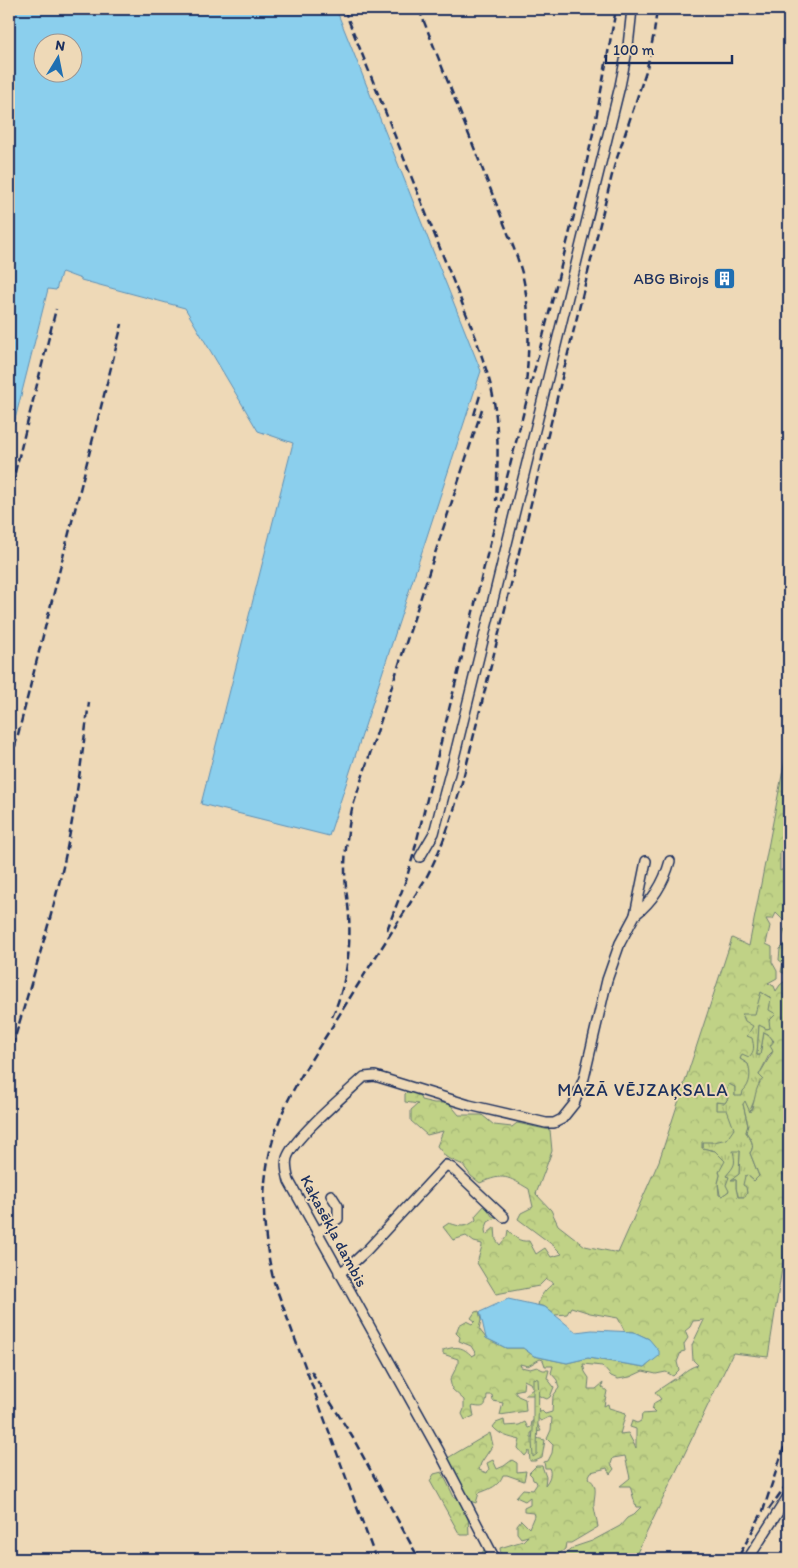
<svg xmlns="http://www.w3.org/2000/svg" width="798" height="1568" font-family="Itim,sans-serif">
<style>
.grass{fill:url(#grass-tufts);stroke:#6e8072}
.forest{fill:url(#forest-crowns);stroke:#6e8072;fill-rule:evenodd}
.wetland{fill:url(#wetland-marsh);stroke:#6e8072}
.water{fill:#8bcfed;stroke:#5e8fb4;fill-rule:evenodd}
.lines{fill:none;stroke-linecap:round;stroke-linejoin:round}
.minor-casing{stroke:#1b2f5e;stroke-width:12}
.minor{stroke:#eed9b7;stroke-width:9}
.rail{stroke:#1b2f5e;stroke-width:2.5;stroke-dasharray:8 4;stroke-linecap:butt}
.labels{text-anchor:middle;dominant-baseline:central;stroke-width:4;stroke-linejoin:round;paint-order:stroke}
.poi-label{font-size:16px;fill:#1b2f5e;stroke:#eed9b7;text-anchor:end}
.street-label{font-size:16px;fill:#1b2f5e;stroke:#eed9b7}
.neighbourhood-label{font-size:18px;letter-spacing:1px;fill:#1b2f5e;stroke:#eed9b7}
</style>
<defs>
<pattern id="grass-tufts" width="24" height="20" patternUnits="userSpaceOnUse" patternTransform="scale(1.25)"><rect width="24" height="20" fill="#c0d286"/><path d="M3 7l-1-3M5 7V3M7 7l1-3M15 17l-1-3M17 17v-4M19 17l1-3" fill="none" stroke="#a4b576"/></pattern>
<pattern id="forest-crowns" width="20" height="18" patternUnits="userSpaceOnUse" patternTransform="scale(1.25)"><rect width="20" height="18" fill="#c0d286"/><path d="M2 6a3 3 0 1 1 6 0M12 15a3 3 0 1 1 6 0" fill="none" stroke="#a4b576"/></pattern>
<pattern id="wetland-marsh" width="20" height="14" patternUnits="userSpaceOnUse" patternTransform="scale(1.25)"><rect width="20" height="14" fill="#c0d286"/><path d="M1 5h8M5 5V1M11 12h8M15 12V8" fill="none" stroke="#a4b576"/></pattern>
</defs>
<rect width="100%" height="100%" fill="#eed9b7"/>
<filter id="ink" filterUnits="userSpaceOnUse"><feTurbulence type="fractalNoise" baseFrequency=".02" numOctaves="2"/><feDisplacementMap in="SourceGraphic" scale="10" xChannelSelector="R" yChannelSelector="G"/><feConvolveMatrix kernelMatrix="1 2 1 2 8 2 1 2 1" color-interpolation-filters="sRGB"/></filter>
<g filter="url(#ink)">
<path class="grass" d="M761,992L771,998L776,1014L771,1028L767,1029L759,1026L757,1055H760L764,1032C773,1036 774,1042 773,1051L769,1055L759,1075L763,1079L749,1113L743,1104L748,1126L746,1132C750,1139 756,1145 750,1153L759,1176L754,1181L747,1175V1193L745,1197H738L736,1188V1180H730L739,1174L740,1151L735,1161L734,1167L726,1176L729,1177V1191L722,1196L720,1195L718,1183L720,1175L715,1151L702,1148V1141L714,1142L716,1102L725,1103L728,1098L725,1093L729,1084L735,1087V1096C747,1089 752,1078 748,1064L740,1059C746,1043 749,1030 742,1014Z"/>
<g class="forest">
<path d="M789,739V794L784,806L788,815L789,813V850L780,851V871L789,866V920L784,921L776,913L773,919H766L770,926L766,944L772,947V962L777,971V978L768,983L774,986L776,991L780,985L789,978V1224L768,1357L733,1353L634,1559H563L565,1554L574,1547L592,1541L620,1526L627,1518L633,1515L641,1507H636L630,1486H620L630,1478L625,1456L613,1458L611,1464L614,1469L610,1474L607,1468L591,1472L588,1478C600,1486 593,1496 594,1507C595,1513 597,1520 598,1527L571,1543H566L565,1549L553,1559H478L484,1550L501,1557L500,1548L523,1541L528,1536L521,1538L517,1533V1525L521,1520L529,1528L534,1516L533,1513L524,1512V1508L530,1505V1497L525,1501L516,1497L523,1489L533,1490L537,1484L536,1481L533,1480L532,1476L529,1473L536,1466H542L546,1477L545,1485C549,1480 552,1474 549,1468H545L544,1462L548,1461L552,1453L553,1445L547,1439L551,1430L552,1418L549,1417L541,1421L536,1417V1411H542L545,1414L552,1412L553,1396L559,1388L557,1380L551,1373L553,1366H545L543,1360L540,1359L528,1366L520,1364L521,1367L530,1369L537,1367L543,1370H549L547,1378L554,1387L550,1397L547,1399L537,1395H525L533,1389L530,1383L524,1380L523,1389L514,1391L518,1396L525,1399L526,1411L500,1415L503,1403L493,1401L492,1395H487C486,1408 484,1408 472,1406L474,1416L465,1420L462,1414L464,1409V1400L452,1389L450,1380L458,1364V1359L443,1354V1350C457,1346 462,1346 472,1356L476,1354L471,1346L459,1341L460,1337L456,1333L459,1325L466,1321L472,1324L475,1321L471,1318L475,1312L479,1311L481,1320L479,1329L486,1338L506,1348H523L534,1356L567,1363L588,1358L645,1367L651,1362L649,1339L634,1332H625L618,1318L590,1313L571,1307L567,1314L555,1315L545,1307L538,1305C540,1295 546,1289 554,1283L546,1279L539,1286L496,1294L477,1263L482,1246V1244L474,1242L466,1236L453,1240L443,1227L449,1223C461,1227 466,1228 476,1220L475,1216L485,1205L492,1216L497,1217L488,1222L485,1230L486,1235L495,1227L496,1240L500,1245L507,1236L508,1230C515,1237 518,1242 529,1241L536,1254L545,1248L551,1257L562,1254L554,1246L518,1219L521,1213L533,1207L529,1189C507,1176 504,1173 480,1183L471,1176L463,1165L446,1157L437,1146L443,1131L427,1135L411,1121V1110L418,1104L405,1102V1094L409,1090L419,1094L421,1100L434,1103H449L459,1115H482L494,1125L512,1127L517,1123L550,1130L552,1151L536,1194L551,1210L558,1225L585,1246L618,1253L659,1161L732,938L749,946ZM761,992L771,998L769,1010L776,1014L769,1021L770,1028L767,1029L759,1025L757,1055H760L764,1032L768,1034L774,1041L770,1046L773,1051L759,1075L763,1079C754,1087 756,1102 750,1112L745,1101L743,1104L748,1125L746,1132C750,1138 756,1145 750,1153L759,1176L754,1181L747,1175L745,1176L743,1185L746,1187L747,1193L745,1197H738L736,1188V1180H731L739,1174L740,1151H733C736,1165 735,1165 726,1176L729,1177L726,1185L729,1191L722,1196L719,1195L718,1183L720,1175L719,1172L725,1161L715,1151L702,1148V1142H714L727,1139L734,1129L727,1110H716V1102L725,1103L728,1098L725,1093L729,1084L735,1087V1096H742L743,1091C751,1084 751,1073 748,1064L740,1059L742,1054L749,1057C755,1051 754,1046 752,1038L747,1036L753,1026L745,1021L742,1014H755ZM704,1320L692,1345L693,1360L698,1365C684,1369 684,1375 673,1380C667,1384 661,1388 655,1392L661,1399L654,1403L652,1410L655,1413L642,1414L641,1421L637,1423L632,1421L630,1427L636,1429V1448L628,1433L620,1434L626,1413L609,1408L608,1404L604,1406L607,1391L602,1387L603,1383L596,1389H588L589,1378L585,1372L583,1364L602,1366L611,1376L618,1379L630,1377L643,1371L656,1374L666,1372L673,1376L679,1370L677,1362L681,1352L685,1351L684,1344L688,1338L685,1331L690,1327L693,1321Z"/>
<polygon points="789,925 789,975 781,972 783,963 779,960 780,949 788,941 784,930"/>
<path d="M504,1420L505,1426L519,1425L525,1422L528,1428L531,1427L532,1421H536L541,1431L531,1433V1437L545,1440L542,1458L535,1461H530L529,1451L525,1456L518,1448L520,1440C509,1437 501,1436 493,1427L496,1423Z"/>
<path d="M490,1433L493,1445L481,1463L479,1470L487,1473L489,1469L487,1463L493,1460L497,1469L504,1466L512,1460L517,1463V1472L526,1471L524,1481L507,1475H503C499,1486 490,1489 479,1493L476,1503L470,1501L446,1459Z"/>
<polygon points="442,1472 454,1497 461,1497 460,1504 463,1506 464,1514 468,1514 469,1535 460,1535 430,1481 434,1474"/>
</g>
<path class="wetland" d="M533,1378L538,1379C540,1403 537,1429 537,1454L533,1457L532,1441L533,1430Z"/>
<g class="water">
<path d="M9,9H336L481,371L329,836L201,804L293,443L258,431L185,308L81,280V279L62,272L61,273L56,290L48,289L9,443ZM42,42H72V72H42Z"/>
<polygon points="508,1299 545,1307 576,1332 592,1330 634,1332 649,1339 659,1351 659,1356 645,1367 588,1358 567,1363 534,1356 523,1348 506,1348 486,1338 480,1312"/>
</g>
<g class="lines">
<defs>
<g id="minor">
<polyline points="420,857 434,833 454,758 620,86 628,46 632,9"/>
<path d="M635,915C653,901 664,883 670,861"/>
<polyline points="317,1232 338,1219 338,1206 331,1195"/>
<polyline points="339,1273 351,1265 367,1250 446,1165 452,1168 504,1217"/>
<path d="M495,1559L439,1451L289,1181C287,1173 285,1166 287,1158C293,1138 347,1093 364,1077L375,1076L469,1105L546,1123H554L562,1119L574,1104L584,1078L607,980L620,943L635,915L646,861"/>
<polyline points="748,1559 789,1495"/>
</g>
</defs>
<use href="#minor" class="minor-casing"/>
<use href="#minor" class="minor"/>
<g class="rail">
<path d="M344,9L476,338C480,352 485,365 489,379C500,418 498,460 496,501"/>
<path d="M419,9L511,241C515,251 519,262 522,273C531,310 529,348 526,385"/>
<polyline points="474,415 481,392"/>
<polyline points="9,496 56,309"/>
<polyline points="9,770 122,324"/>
<polyline points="387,930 406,880 413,856 484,567 581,188 595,124 616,9"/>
<path d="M332,1017C346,986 351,950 349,916C348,901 345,885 345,870C345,849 348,829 352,809L482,409"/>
<path d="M9,1058C27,995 48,932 63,867C75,813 82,757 89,702"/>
<polyline points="311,1371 353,1438 419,1559"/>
<polyline points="769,1509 789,1481"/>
<polyline points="740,1554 763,1511 789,1432"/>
<path d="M376,1559L274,1282C257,1213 260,1150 295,1087C307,1065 321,1044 335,1022C364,974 396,926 426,878C445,842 456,806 466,767L614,167L647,68L654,33L657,9"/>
</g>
</g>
</g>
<defs>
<symbol id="building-square" viewBox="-11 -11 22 22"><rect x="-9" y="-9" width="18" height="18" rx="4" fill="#1f6fb2" stroke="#eed9b7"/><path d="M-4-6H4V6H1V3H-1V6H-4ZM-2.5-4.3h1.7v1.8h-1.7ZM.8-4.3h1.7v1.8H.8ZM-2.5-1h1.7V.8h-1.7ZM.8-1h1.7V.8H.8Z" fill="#fff"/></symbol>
</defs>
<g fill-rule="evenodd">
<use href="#building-square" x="712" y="266" width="25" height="25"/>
</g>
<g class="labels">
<g class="poi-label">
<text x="709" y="278">ABG Birojs</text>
</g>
<g class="street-label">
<text transform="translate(334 1231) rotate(62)">Kaķasēkļa dambis</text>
</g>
<g class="neighbourhood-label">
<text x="643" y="1090">MAZĀ VĒJZAĶSALA</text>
</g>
</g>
<rect width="798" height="1568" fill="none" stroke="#eed9b7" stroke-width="30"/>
<rect x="15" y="15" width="768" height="1538" fill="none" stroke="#1b2f5e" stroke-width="2" filter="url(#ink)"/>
<g transform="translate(58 58) rotate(10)"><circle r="24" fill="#eed9b7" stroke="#9a9593"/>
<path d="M0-4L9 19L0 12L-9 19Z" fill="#1f6fb2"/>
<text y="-8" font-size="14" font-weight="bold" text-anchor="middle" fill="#1b2f5e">N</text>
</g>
<path d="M606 55v8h126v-8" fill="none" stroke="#1b2f5e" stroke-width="2.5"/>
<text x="613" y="55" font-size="15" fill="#1b2f5e" stroke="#eed9b7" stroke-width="4" paint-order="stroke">100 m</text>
</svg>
